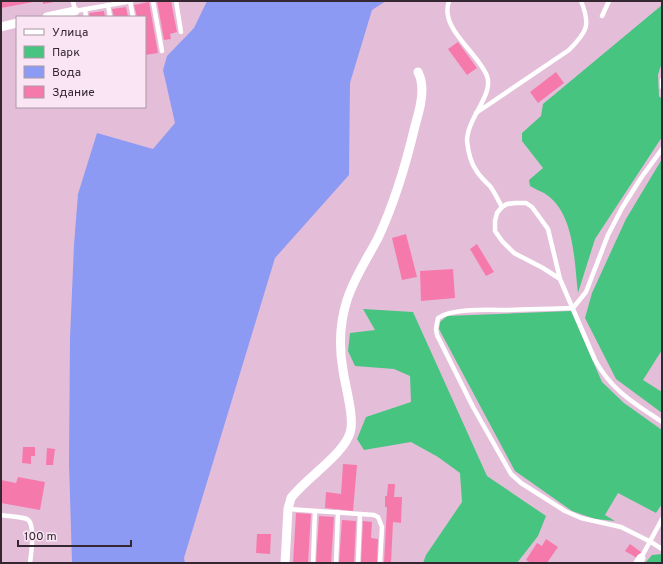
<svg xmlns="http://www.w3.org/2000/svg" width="663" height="564" font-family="Overpass,sans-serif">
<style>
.green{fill:#48c481}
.water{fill:#8d9af3}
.building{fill:#f679ac}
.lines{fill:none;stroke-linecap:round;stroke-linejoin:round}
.service{stroke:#fff;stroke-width:4.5}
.minor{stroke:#fff;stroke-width:9}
</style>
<rect width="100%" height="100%" fill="#e4bed9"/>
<g class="green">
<path d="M662,5V62L658,75L659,96L662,99V137L595,239L578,293C574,261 575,212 544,193C540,191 535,189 530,186L529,180L543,168L522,141V133L541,116L543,104Z"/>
<polygon points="662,159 662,350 643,380 662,392 662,413 616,379 585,318 592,293 626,219"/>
<polygon points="363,309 413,312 487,476 546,516 538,536 517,563 423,563 426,555 462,502 460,473 438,457 411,442 364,450 357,439 366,417 411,402 410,376 394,369 355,366 348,351 350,333 375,330"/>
<polygon points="571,311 602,382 624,403 662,430 662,504 656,513 618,493 605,515 615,521 595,519 572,511 515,471 439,329 440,322 447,316"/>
<polygon points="662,554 662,563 647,563 646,562 652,555"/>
</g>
<polygon class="water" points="207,1 386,1 372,10 350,83 349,175 275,258 184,558 185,563 72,563 69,463 70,338 74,245 78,194 97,133 153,149 175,123 163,70 167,56 194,28"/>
<g class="building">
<polygon points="1,1 33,1 33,2 1,8"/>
<polygon points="43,1 54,1 54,2 43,4"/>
<polygon points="157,1 171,1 177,32 170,34 171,39 164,40"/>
<polygon points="149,2 158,53 145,55 145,17 137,17 134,5"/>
<polygon points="126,7 128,17 114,17 112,9"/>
<polygon points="104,11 105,17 90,17 89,13"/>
<polygon points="458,42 477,68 467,75 448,49"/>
<polygon points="556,72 564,83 538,103 530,92"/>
<polygon points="406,234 417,277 402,280 392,238"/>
<polygon points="477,244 494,272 486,276 470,249"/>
<polygon points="453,269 455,298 421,301 420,271"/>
<polygon points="23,447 35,447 35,456 31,456 31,464 22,463"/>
<polygon points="47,448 55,449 53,465 46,465"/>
<polygon points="343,464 357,465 353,511 325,508 326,492 341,494"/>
<polygon points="18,477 45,482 40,510 1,503 1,480 16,483"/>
<polygon points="388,484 395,484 394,497 402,497 401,523 393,522 391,563 384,563 387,507 385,507 385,496 387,496"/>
<polygon points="296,513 311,514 308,563 293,563"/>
<polygon points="319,516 334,517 331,563 316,563"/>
<polygon points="342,520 356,521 354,563 339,563"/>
<polygon points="363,521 372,522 371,538 378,539 377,563 361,563"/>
<polygon points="257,534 271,534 270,554 256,553"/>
<polygon points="546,539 558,547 547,563 531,563 526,560 537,543 542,546"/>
<polygon points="630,544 641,552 637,558 625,551"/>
</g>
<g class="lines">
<g class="service">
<polyline points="73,1 75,11 132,1"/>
<polyline points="130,1 133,17"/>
<polyline points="153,1 162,51"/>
<polyline points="176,1 181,32"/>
<path d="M449,1C439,29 478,52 487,76C494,95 467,118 467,141C468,150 471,163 476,170C479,176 485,181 490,186C495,193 498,200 502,207"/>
<polyline points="108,5 110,17"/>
<polyline points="85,9 86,17"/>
<polyline points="602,16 609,1"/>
<polyline points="662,80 662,87"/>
<path d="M476,113L569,50C587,32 591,25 581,1"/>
<path d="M662,149L641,178L622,208L608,235L586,292L573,308C551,309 529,309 508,310C490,310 453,308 438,318L436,329L437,335L473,407L511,474L521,483L565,511L581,518L621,527L651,542L662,549"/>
<path d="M560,279L543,268L514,253L502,241L495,231V221L497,213L502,207L507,204L515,203H526L532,207L548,229L560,279L595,360C612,391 634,403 662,422"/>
<polyline points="288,509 374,515 378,517 382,527 380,563"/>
<path d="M1,515C7,516 21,517 27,519C36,524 31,554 30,563"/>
<polyline points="641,558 662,519"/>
<polyline points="313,563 315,511"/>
<polyline points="336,563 338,512"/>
<polyline points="358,563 360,514"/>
</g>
<g class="minor">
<polyline points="47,17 75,11"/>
<polyline points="1,27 17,23"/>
<path d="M285,563L288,509L291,498C306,478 343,455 350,433C355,418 345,386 343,370C339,348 340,322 347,300C354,278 367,259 378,238C395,202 406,164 415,126C419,112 424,95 421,81C421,78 419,75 418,72"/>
<polyline points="638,563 641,558"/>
</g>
</g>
<rect width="663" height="564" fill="none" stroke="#352732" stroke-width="4"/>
<rect x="16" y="16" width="130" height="92" fill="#f9e5f3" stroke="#ab99a6"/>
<rect x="24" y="29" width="20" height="6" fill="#ffffff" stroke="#ab99a6"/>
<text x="52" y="36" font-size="12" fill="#352732">Улица</text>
<rect x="24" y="46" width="20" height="12" fill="#48c481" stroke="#ab99a6"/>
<text x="52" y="56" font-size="12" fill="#352732">Парк</text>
<rect x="24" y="66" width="20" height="12" fill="#8d9af3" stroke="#ab99a6"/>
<text x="52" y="76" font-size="12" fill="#352732">Вода</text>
<rect x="24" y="86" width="20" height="12" fill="#f679ac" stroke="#ab99a6"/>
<text x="52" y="96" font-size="12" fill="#352732">Здание</text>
<path d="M18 540v6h113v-6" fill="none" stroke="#352732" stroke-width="2"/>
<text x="24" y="540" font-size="12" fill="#352732" stroke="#f9e5f3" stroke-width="3" paint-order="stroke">100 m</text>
</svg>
